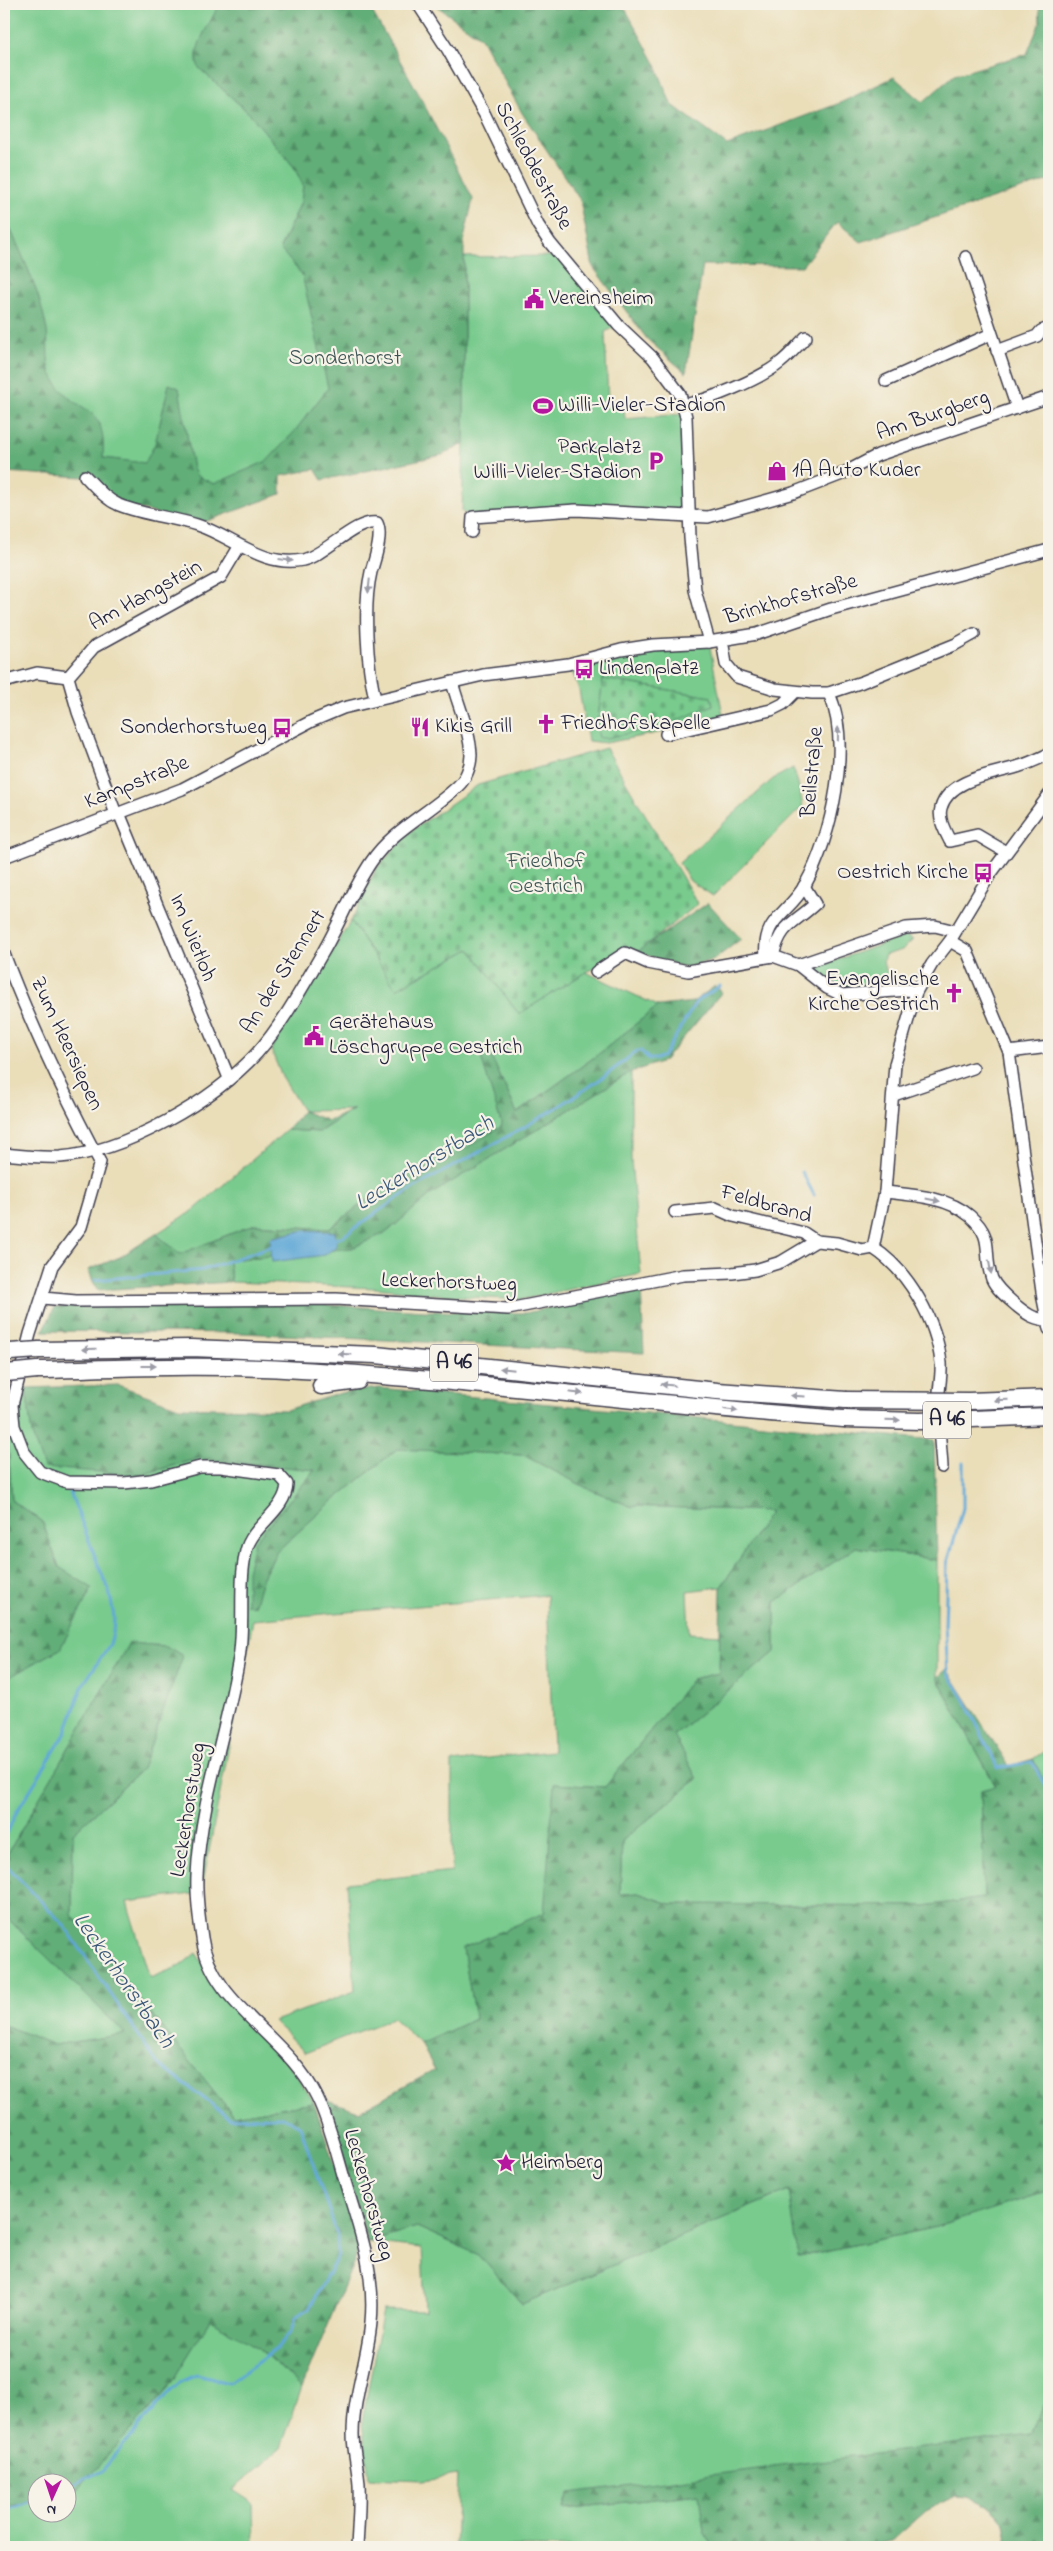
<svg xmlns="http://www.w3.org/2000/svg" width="1053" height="2551" font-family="'Indie Flower',sans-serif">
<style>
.green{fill:#78ca8d;stroke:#4d7664;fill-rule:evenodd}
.forest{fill:url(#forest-firs);stroke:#42685a}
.cemetery{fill:url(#cemetery-stones);stroke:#4d7664}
.water{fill:#60a8d7;stroke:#416589}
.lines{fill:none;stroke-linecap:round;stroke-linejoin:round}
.stream{stroke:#60a8d7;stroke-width:3}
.minor-casing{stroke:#403e4e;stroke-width:14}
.highway-casing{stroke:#403e4e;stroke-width:19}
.minor{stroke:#fff;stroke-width:11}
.highway{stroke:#fff;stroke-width:16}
.highway-bridge-casing{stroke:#403e4e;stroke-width:19;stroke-linecap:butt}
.highway-bridge{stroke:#fff;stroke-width:16}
.oneway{fill:#9c9ca7}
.labels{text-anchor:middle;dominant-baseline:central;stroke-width:4.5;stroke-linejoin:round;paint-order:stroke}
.shield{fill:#f7f3e8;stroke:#62616f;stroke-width:1}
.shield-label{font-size:21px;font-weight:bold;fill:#22223b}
.street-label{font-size:22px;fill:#22223b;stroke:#f7f3e8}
.poi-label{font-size:22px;fill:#22223b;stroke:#f7f3e8;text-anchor:start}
.park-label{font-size:22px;fill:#3c5454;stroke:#f7f3e8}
.water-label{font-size:24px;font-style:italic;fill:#3b5879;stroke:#f7f3e8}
</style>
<defs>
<pattern id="forest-firs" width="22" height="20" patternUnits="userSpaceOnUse" patternTransform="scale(1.25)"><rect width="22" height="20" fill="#62ae78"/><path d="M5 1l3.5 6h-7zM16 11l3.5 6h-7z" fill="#508d64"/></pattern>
<pattern id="cemetery-stones" width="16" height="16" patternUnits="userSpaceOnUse" patternTransform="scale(1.25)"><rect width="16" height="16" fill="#78ca8d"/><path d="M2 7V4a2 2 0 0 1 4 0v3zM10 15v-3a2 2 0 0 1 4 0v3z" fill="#68ad7b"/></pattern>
</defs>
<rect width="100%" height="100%" fill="#f7f3e8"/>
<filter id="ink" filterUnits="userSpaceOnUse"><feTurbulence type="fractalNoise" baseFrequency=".02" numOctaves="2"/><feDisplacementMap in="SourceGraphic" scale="10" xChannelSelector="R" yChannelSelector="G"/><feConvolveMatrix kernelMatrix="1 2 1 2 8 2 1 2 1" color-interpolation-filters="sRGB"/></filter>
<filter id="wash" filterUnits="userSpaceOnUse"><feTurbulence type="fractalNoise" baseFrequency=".0096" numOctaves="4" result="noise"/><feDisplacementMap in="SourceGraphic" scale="20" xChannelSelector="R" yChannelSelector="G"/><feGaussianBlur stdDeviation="1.12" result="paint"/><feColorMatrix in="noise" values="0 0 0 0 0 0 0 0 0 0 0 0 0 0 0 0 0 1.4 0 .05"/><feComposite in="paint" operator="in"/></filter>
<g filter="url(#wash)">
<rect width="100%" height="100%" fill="#eadeb9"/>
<g class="green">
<polygon points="4,4 219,4 199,68 250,114 294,167 303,185 301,202 280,248 384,85 317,464 279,475 209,516 145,464 103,458 68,474 46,475 29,471 4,462"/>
<polygon points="557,256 616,326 605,332 608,401 623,401 625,419 684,414 688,516 672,513 472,516 462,512 464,444 464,257"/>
<path d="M709,642L724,720L606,743L588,741L579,690L569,664L622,651ZM603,679L711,697L713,705L599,737L597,726Z"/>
<polygon points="793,768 798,783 803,806 713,896 690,881 679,863 773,779"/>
<polygon points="351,921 396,989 470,949 519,1014 586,972 658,1006 600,1053 517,1113 490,1054 480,1052 502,1126 448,1159 399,1175 329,1229 255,1224 180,1254 156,1234 194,1210 287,1130 319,1132 353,1110 303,1111 282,1077 271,1050"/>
<path d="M906,936L913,940L902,950L885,955C879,967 891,976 897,986L840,990L811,969Z"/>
<polygon points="631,1072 631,1160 641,1274 519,1300 441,1295 376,1288 231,1282 229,1260 352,1248 387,1232 430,1195"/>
<polygon points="4,1388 26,1388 32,1435 141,1475 199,1458 315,1470 254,1542 254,1605 262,1579 277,1551 328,1505 397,1449 523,1455 587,1488 630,1506 771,1511 721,1587 687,1591 689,1633 720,1635 719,1673 692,1679 605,1787 554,1784 545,1913 463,1948 475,2019 421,2044 393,2018 305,2053 274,2021 355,1991 347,1883 452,1871 452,1762 553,1751 547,1595 253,1620 201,1893 127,1902 150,1978 180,1966 196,1953 226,1999 286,2060 314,2102 234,2116 72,1915 73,1833 142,1769 129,1643 4,1860 4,1680 60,1649 59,1567 42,1521 12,1501"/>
<polygon points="856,1547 937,1560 937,1678 996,1787 981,1790 984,1898 925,1906 671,1904 638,1893 620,1895 622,1841 697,1779 674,1735 775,1652 775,1602"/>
<polygon points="1049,1748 1049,1790 1033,1759"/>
<polygon points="4,1915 126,2034 54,2045 4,2025"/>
<polygon points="789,2190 799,2257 936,2227 1049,2191 1049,2391 1032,2434 568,2494 564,2509 700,2494 704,2532 714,2547 455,2547 458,2475 422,2480 369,2478 362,2422 383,2310 425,2311 422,2248 367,2242 417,2227 479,2255 522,2304"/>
<polygon points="210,2319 257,2347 302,2387 281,2448 233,2490 253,2503 254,2547 4,2547 4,2507 37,2501 38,2514 68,2514 68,2495 73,2494 166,2391"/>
</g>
<g class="forest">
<path d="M219,4H368L416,89L473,199L464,239V444L442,455L322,480L315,469L281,476V494L199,524L119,504L84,477L4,472V225L9,226C24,259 41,295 47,331C49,347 45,365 54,379C76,418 107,398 103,458L145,463L155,444L169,384L179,388L193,469L197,476L214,484L267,461L294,432L328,388L302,275L280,249L301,202L303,185L294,167L250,114L199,68C190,47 211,24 219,4Z"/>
<polygon points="434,4 610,4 626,10 656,65 671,104 727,145 840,103 894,77 923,102 954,75 1027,54 1040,22 1039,4 1049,4 1049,180 861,242 837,222 802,266 703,265 686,373 647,339 593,267 580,200 522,113 481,38"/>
<polygon points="708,903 741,939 715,959 686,968 636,952"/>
<polygon points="715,986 722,992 664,1061 631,1072 430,1195 387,1232 352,1248 229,1260 231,1282 97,1290 88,1270 120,1257 156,1234 180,1254 255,1224 329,1229 399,1175 448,1159 502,1126 479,1051 490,1054 517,1113 600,1053 658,1006 693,1002"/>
<polygon points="354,1109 319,1132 287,1130 303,1111 329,1121"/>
<polygon points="641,1287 644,1353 242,1333 43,1331 55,1307 283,1302 425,1311 526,1313"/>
<polygon points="118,1385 179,1407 286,1410 341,1393 379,1388 934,1440 937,1560 856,1547 775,1602 775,1652 674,1735 697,1779 622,1841 620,1894 638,1893 671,1904 925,1906 984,1898 981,1790 996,1786 937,1678 947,1669 1009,1766 1033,1759 1049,1790 1049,2191 936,2227 798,2257 789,2190 522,2304 479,2255 417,2227 367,2242 324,2099 359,2111 435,2070 421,2044 475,2019 463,1948 544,1913 554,1784 605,1787 692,1679 719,1673 721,1587 771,1511 630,1506 587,1488 523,1455 397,1449 328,1505 277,1551 262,1579 254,1606 247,1605 247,1572 254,1542 315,1470 199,1458 141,1475 44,1468 32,1435 26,1388"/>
<polygon points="4,1388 12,1501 42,1521 59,1567 92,1588 60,1649 4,1680"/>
<polygon points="129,1643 166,1646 183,1656 142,1769 73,1833 72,1915 234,2116 314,2102 360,2247 302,2387 257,2347 210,2320 166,2391 73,2494 68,2495 68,2484 38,2484 37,2501 4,2507 4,2025 54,2045 126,2034 4,1915 4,1860"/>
<polygon points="1049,2391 1049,2547 1010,2547 1005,2524 991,2508 968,2497 956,2496 926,2511 892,2541 859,2547 714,2547 704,2532 699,2494 564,2509 569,2493 1032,2434"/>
</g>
<g class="cemetery">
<polygon points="603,679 711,697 713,705 667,725 607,738 599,738 597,726"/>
<polygon points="606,748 698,904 640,950 586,972 519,1014 470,949 396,989 351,921 376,869 410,832 478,785"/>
</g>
<polygon class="water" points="305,1230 335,1232 337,1246 325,1255 272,1262 270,1238"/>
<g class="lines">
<g class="stream">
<polyline points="802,1172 814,1195"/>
<path d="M333,1240L342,1237C366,1221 390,1202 414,1188C490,1145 570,1107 637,1051H641L649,1059H656L664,1056L696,1002L720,986"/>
<polyline points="95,1280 203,1270 275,1245"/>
<polyline points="963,1463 963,1508 947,1564 945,1626 948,1673 965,1700 998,1768 1032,1762 1049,1793"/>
<polyline points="4,1840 16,1813 65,1734 83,1685 110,1644 113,1633 114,1617 110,1595 70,1492"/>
<polyline points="4,1863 64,1925 158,2064 230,2118 283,2117 300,2126 337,2234 338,2256 309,2309 295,2317 291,2332 276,2349 229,2383 197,2375 180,2382 159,2403 102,2471 68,2487"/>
<polyline points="4,2511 38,2499"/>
</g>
</g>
</g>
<g filter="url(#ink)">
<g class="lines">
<defs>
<g id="minor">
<polyline points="418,4 448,50 485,115 538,225 550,243 619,326 653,358 680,394 686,417 690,538 695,590 709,642"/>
<polyline points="966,257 1017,408"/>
<polyline points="997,351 1037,336 1041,331 1049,328"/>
<polyline points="886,381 991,334"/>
<path d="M684,405C709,400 761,379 781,362C790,355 798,345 806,337"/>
<path d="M85,476C95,486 105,499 119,505C144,515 171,517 197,525C232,536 263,568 303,560C325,555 356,519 377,523C383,536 375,558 371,572C363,606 367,665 375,699"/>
<polyline points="472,532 473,517 576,510 708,517 793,493 842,474 878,455 1049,397"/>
<polyline points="722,640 726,664 737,677 775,689 812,693 829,693 862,682 956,644 974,634"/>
<polyline points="68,677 94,647 221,577 239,547"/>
<polyline points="68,677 78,712 116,814"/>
<polyline points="4,682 37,673 68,677"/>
<polyline points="666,734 771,710 783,704 795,692"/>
<polyline points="119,813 229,1078"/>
<path d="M1006,852L977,835L950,841C945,831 938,819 941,808C949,778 996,774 1020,766C1030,763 1040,758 1049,754"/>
<polyline points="4,857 182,789 312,721 343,708 483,675 568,664 621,650 653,645 709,642 757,634 831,609 1049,550"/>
<polyline points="950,941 967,951 1009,1052 1043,1299 1049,1329"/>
<path d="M4,954C31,1026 64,1094 100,1162L81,1227L52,1266L30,1334L12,1405L14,1426L24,1452L40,1472L67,1482L124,1483L151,1480L200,1467H221L279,1475L287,1484C286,1511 252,1525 246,1551C238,1585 245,1623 239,1658C227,1731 200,1802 197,1876C196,1897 199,1918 202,1938C210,2003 288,2037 317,2097C329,2121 336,2151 344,2178C358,2225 376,2271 371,2322C368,2358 353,2398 353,2434C353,2451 358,2468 359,2485C360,2505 358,2527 357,2547"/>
<path d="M766,956C762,918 789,914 805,885C832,837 852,745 829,693"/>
<path d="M773,956C781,924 792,925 815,904L804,886"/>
<polyline points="798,965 906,928 935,926 955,931"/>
<polyline points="596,972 625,953 648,963 688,971 773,956 798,965 827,988 842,995 908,990 916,992"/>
<polyline points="1009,1052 1049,1047"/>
<polyline points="894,1095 973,1068"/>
<path d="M4,1154C23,1156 41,1158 60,1157C125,1152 213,1101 257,1053C283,1024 303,986 323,952C340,923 352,890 371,862C393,829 430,813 458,786C466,779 471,765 471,755C470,731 458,705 452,682"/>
<path d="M885,1192C913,1195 948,1197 970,1216C996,1239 982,1253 992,1279C997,1290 1009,1299 1018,1307C1028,1315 1036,1320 1049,1320"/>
<polyline points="675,1212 715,1208 733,1216 804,1233 816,1241"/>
<polyline points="873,1248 885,1192 895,1064 916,992 932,964 950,941 989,876 1049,795"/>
<path d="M873,1248C909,1271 937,1322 941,1363C942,1377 938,1392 938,1405C938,1426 941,1446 942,1467"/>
<polyline points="43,1298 76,1301 336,1299 508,1309 683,1275 732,1273 755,1270 781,1262 816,1241 837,1243 862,1250 873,1248"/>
</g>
<g id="highway">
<polyline points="39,1350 191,1348 376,1355 717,1391 846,1400"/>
<path d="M37,1370C125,1368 213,1364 301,1370C483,1381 663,1406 844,1419"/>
<polyline points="321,1386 358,1381"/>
</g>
</defs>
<use href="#minor" class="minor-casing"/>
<use href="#highway" class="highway-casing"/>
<use href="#minor" class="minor"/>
<use href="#highway" class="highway"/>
<defs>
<g id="highway-bridge">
<polyline points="10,1352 39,1350"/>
<polyline points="6,1373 37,1370"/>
<polyline points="846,1400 969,1401 1049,1398"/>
<polyline points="844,1419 920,1421 1049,1416"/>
</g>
</defs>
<use href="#highway-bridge" class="highway-bridge-casing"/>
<use href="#highway-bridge" class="highway-bridge"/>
</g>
<defs><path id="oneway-solid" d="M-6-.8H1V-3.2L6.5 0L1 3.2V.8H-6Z" transform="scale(1.25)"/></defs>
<g class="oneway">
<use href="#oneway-solid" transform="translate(286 560) rotate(7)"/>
<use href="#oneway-solid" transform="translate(369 586) rotate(96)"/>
<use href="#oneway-solid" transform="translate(838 734) rotate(-89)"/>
<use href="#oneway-solid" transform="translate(933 1200) rotate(11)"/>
<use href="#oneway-solid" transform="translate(990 1267) rotate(80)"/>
<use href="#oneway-solid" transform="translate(89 1349) rotate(179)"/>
<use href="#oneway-solid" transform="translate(345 1354) rotate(-177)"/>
<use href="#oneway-solid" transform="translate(149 1366)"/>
<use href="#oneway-solid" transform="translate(507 1369) rotate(-174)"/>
<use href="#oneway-solid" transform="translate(668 1385) rotate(-174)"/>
<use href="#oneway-solid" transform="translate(576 1393) rotate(6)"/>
<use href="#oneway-solid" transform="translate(798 1396) rotate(-176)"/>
<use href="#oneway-solid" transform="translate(1001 1400) rotate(178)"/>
<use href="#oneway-solid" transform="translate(731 1410) rotate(7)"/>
<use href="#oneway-solid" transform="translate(893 1420) rotate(1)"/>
</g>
</g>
<defs>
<symbol id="civic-bare" viewBox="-9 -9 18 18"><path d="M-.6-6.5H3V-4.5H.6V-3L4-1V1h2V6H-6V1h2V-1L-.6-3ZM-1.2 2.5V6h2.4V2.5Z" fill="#b5179e" stroke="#f7f3e8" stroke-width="2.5" paint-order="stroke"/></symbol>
<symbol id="stadium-bare" viewBox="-9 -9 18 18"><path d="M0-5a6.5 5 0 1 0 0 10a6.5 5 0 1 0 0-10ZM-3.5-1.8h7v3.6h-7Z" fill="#b5179e" stroke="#f7f3e8" stroke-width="2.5" paint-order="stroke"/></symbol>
<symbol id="parking-bare" viewBox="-9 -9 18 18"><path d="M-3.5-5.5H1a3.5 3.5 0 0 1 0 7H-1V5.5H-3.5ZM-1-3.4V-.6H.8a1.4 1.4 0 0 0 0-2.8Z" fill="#b5179e" stroke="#f7f3e8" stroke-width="2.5" paint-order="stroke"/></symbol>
<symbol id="shop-bare" viewBox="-9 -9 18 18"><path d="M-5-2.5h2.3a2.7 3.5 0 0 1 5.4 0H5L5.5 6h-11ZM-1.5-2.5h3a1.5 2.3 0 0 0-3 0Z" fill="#b5179e" stroke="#f7f3e8" stroke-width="2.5" paint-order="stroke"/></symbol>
<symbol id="bus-bare" viewBox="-9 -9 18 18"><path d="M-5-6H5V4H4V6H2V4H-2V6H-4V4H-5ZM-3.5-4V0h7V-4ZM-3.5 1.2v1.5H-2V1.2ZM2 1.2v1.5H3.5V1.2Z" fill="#b5179e" stroke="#f7f3e8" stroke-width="2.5" paint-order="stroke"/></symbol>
<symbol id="church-bare" viewBox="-9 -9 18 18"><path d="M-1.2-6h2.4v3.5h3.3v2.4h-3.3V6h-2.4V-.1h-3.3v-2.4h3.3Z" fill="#b5179e" stroke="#f7f3e8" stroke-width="2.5" paint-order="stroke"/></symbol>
<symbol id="restaurant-bare" viewBox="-9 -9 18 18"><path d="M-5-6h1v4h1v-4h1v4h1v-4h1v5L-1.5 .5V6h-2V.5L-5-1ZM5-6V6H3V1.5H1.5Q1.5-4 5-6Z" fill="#b5179e" stroke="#f7f3e8" stroke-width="2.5" paint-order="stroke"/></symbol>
<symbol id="sight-bare" viewBox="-9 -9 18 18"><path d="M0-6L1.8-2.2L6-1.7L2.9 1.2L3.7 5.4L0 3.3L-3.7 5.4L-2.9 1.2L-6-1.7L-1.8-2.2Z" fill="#b5179e" stroke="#f7f3e8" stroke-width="2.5" paint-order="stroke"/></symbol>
</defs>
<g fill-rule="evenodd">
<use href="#civic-bare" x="520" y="285" width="28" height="28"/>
<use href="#stadium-bare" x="529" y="392" width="28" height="28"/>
<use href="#parking-bare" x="642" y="447" width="28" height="28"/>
<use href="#shop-bare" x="763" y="457" width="28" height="28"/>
<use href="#bus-bare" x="570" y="655" width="28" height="28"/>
<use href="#church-bare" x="532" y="710" width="28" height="28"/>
<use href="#restaurant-bare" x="406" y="713" width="28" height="28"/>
<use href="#bus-bare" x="268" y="714" width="28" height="28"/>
<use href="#bus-bare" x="969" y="859" width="28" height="28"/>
<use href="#church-bare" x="940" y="979" width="28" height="28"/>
<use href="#civic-bare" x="300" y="1022" width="28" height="28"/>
<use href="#sight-bare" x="492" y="2149" width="28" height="28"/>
</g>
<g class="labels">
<g class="shield">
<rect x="430" y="1344.5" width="48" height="37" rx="4"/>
<rect x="923" y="1401.5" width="48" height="37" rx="4"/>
</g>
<g class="shield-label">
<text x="454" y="1363">A 46</text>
<text x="947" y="1420">A 46</text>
</g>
<g class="street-label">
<text transform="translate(533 166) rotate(62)">Schleddestraße</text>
<text transform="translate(933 416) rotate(-19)">Am Burgberg</text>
<text transform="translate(146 596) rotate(-29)">Am Hangstein</text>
<text transform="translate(791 600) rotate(-16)">Brinkhofstraße</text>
<text transform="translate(813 772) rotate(-85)">Beilstraße</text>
<text transform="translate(137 783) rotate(-22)">Kampstraße</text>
<text transform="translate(192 938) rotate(68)">Im Wietloh</text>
<text transform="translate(284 972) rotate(-58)">An der Stennert</text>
<text transform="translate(66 1044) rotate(65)">Zum Heersiepen</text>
<text transform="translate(766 1205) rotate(16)">Feldbrand</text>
<text transform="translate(449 1283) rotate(2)">Leckerhorstweg</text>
<text transform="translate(189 1810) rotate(-81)">Leckerhorstweg</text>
<text transform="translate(368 2195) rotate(74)">Leckerhorstweg</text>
</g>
<g class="poi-label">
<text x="549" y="299">Vereinsheim</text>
<text x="558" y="406">Willi-Vieler-Stadion</text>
<text x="641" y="448" text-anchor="end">Parkplatz<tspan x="641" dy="25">Willi-Vieler-Stadion</tspan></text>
<text x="792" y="471">1A Auto Kuder</text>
<text x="599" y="669">Lindenplatz</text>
<text x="561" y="724">Friedhofskapelle</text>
<text x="435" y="727">Kikis Grill</text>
<text x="267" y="728" text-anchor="end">Sonderhorstweg</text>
<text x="968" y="873" text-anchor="end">Oestrich Kirche</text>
<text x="939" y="980" text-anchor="end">Evangelische<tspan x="939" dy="25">Kirche Oestrich</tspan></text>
<text x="329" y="1023">Gerätehaus<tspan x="329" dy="25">Löschgruppe Oestrich</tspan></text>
<text x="521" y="2163">Heimberg</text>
</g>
<g class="park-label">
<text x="345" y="359">Sonderhorst</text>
<text x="546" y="862">Friedhof<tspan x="546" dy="25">Oestrich</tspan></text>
</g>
<g class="water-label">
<text transform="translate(425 1164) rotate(-32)">Leckerhorstbach</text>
<text transform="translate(123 1981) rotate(55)">Leckerhorstbach</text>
</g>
</g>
<rect width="1053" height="2551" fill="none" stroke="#f7f3e8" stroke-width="20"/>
<g transform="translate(52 2498) rotate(183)"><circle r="24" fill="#f7f3e8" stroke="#a29fa3"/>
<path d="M0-4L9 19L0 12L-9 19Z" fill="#b5179e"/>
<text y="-8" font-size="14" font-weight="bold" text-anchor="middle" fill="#22223b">N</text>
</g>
</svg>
